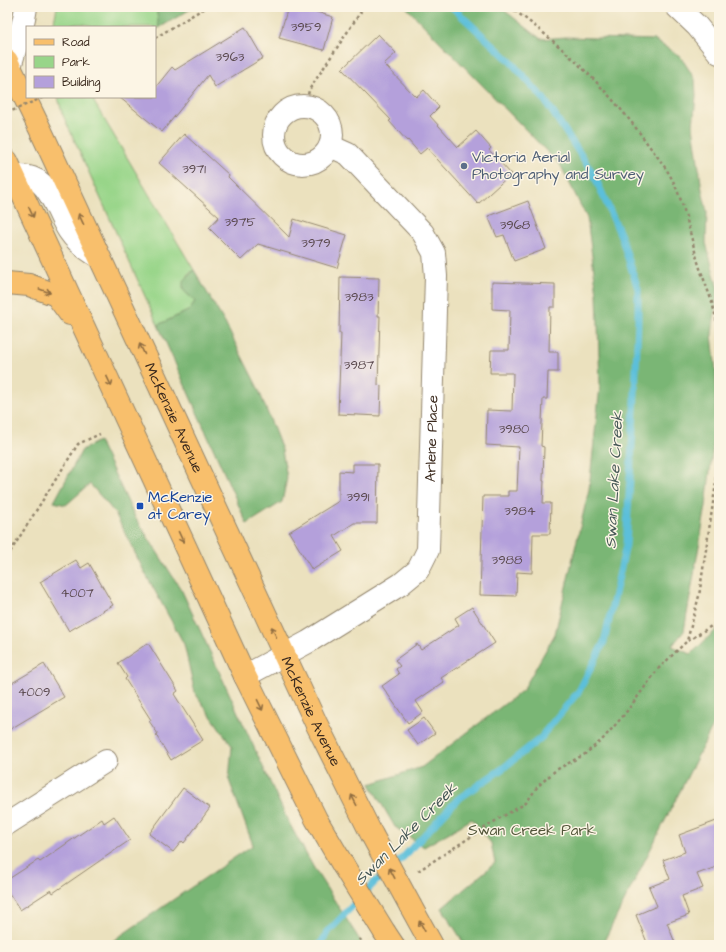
<svg xmlns="http://www.w3.org/2000/svg" width="726" height="952" font-family="'Architects Daughter',sans-serif">
<style>
.green{fill:#98d589;stroke:#6a8054}
.forest{fill:#7ab675;stroke:#5a704a}
.lines{fill:none;stroke-linecap:round;stroke-linejoin:round}
.stream{stroke:#5cbfda;stroke-width:7}
.building{fill:#b4a0db}
.minor-casing{stroke:#93866e;stroke-width:24}
.tertiary-casing{stroke:#93866e;stroke-width:24}
.primary-casing{stroke:#93866e;stroke-width:24}
.path{stroke:#93866e;stroke-width:2.5;stroke-dasharray:3 3;stroke-linecap:butt}
.minor{stroke:#fff;stroke-width:22}
.tertiary{stroke:#fff;stroke-width:22}
.primary{stroke:#f8bf6c;stroke-width:22}
.primary-bridge-casing{stroke:#93866e;stroke-width:24;stroke-linecap:butt}
.path-bridge{stroke:#93866e;stroke-width:2.5;stroke-dasharray:3 3;stroke-linecap:butt}
.primary-bridge{stroke:#f8bf6c;stroke-width:22}
.oneway{stroke:#906d41}
.service-dot{fill:#5c6f8a;stroke:#fcf5e5;stroke-width:1.5}
.transit-dot{fill:#1a4fb4;stroke:#fcf5e5;stroke-width:1.5}
.labels{text-anchor:middle;dominant-baseline:central;stroke-width:3;stroke-linejoin:round;paint-order:stroke}
.number-label{font-size:13px;fill:#59484d}
.service-label{font-size:15px;fill:#4e5e75;stroke:#fcf5e5;text-anchor:start}
.street-label{font-size:15px;fill:#3b2a1e;stroke:#fcf5e5}
.transit-label{font-size:15px;fill:#164399;stroke:#fcf5e5;text-anchor:start}
.park-label{font-size:15px;fill:#525539;stroke:#fcf5e5}
.water-label{font-size:16px;font-style:italic;fill:#455756;stroke:#fcf5e5}
</style>
<rect width="100%" height="100%" fill="#fcf5e5"/>
<filter id="ink" filterUnits="userSpaceOnUse"><feTurbulence type="fractalNoise" baseFrequency=".025" numOctaves="2"/><feDisplacementMap in="SourceGraphic" scale="8" xChannelSelector="R" yChannelSelector="G"/><feConvolveMatrix kernelMatrix="1 2 1 2 8 2 1 2 1" color-interpolation-filters="sRGB"/></filter>
<filter id="wash" filterUnits="userSpaceOnUse"><feTurbulence type="fractalNoise" baseFrequency=".012" numOctaves="4" result="noise"/><feDisplacementMap in="SourceGraphic" scale="16" xChannelSelector="R" yChannelSelector="G"/><feGaussianBlur stdDeviation="0.9" result="paint"/><feColorMatrix in="noise" values="0 0 0 0 0 0 0 0 0 0 0 0 0 0 0 0 0 1.4 0 .05"/><feComposite in="paint" operator="in"/></filter>
<g filter="url(#wash)">
<rect width="100%" height="100%" fill="#ebe1be"/>
<g class="green">
<path d="M57,7H194L155,30V27H94C78,20 69,27 53,27Z"/>
<polygon points="58,97 94,97 94,102 194,270 189,273 183,290 195,301 190,310 158,325 62,113"/>
</g>
<g class="forest">
<polygon points="156,7 194,7 159,28"/>
<polygon points="406,7 500,7 541,39 567,37 654,40 680,56 695,79 696,96 693,126 702,190 707,212 706,243 718,289 712,334 716,372 716,419 706,506 684,631 672,646 691,654 719,627 719,714 602,945 465,945 442,908 495,863 491,843 472,819 424,847 395,827 370,784 422,767 523,690 555,634 589,489 600,386 597,294 587,218 561,166"/>
<polygon points="194,270 226,325 258,388 282,450 287,478 282,502 247,524 158,325 190,310 195,301 183,290 183,282"/>
<polygon points="99,441 135,517 182,591 288,821 315,870 363,945 107,945 253,845 229,780 232,746 195,693 184,644 145,573 115,513 90,484 66,505 54,502 82,450"/>
</g>
<g class="lines">
<polyline class="stream" points="320,945 327,933 375,882 393,868 458,799 502,769 542,737 544,733 579,691 604,642 626,545 635,394 638,321 638,289 621,236 594,175 544,99 510,61 452,7"/>
</g>
<g id="blocks">
<g class="building">
<polygon points="288,7 314,7 313,11 333,17 324,50 279,38"/>
<polygon points="245,27 263,58 215,87 208,75 162,132 119,97 155,97 155,88 172,67 175,70"/>
<polygon points="378,34 396,53 384,64 416,97 424,90 439,107 430,116 458,147 476,131 491,148 489,150 511,174 478,204 427,148 420,154 408,140 407,141 389,121 391,120 342,69"/>
<polygon points="184,134 229,175 228,177 289,237 294,219 347,235 337,268 258,244 241,260 209,228 219,217 159,163"/>
<polygon points="528,201 546,249 514,261 504,235 497,237 488,216"/>
<polygon points="340,277 379,278 378,316 380,316 378,385 381,386 380,416 338,414 341,333 339,333"/>
<polygon points="492,282 555,284 555,307 550,307 549,352 558,352 558,372 548,372 547,399 543,399 541,446 544,447 543,481 544,481 543,503 551,503 550,534 533,534 532,573 517,572 516,596 480,595 483,496 508,496 508,491 517,491 519,447 486,445 487,410 512,411 513,373 490,373 491,350 509,350 510,310 492,309"/>
<polygon points="353,464 378,464 377,523 354,523 334,536 343,551 312,570 289,532 339,501 339,471 353,472"/>
<polygon points="76,560 81,568 89,563 113,605 69,631 40,582"/>
<polygon points="472,607 495,643 441,678 444,682 416,701 423,712 408,723 382,686 399,674 396,669 400,666 395,660 417,644 421,650 459,625 455,618"/>
<polygon points="148,643 178,691 174,694 203,740 171,760 156,735 158,734 149,721 151,720 125,679 127,677 118,663"/>
<polygon points="44,664 64,697 7,731 7,686"/>
<polygon points="424,718 435,733 418,745 407,730"/>
<polygon points="183,788 210,808 184,843 182,841 173,852 149,834"/>
<polygon points="114,816 130,840 53,893 51,890 20,910 7,890 7,880 38,860 40,862 102,819 104,823"/>
<polygon points="719,820 719,866 697,874 703,888 682,896 689,915 667,923 676,945 648,945 636,915 657,906 649,887 670,879 663,860 685,852 679,835"/>
</g>
</g>
</g>
<g filter="url(#ink)">
<use href="#blocks" fill-opacity="0" stroke="#93866e" stroke-width="1"/>
<g class="lines">
<defs>
<g id="minor">
<polyline points="677,7 697,26 719,53"/>
<circle cx="303" cy="135" r="29"/>
<path id="s1" d="M245,676L308,642L401,584L418,570L428,550L436,276L434,253L423,233L348,154L330,146"/>
<polyline points="7,824 106,761"/>
</g>
<g id="tertiary">
<path d="M7,81C11,56 23,32 26,7"/>
<path d="M7,178C50,167 52,206 69,231C77,243 87,250 99,257"/>
</g>
<g id="primary">
<path id="s2" d="M7,61L41,131L316,723L372,835"/>
<polyline points="7,161 245,676 316,819 343,865"/>
<polyline points="7,283 29,285 56,295 70,314"/>
<polyline points="411,907 432,945"/>
<polyline points="385,933 393,945"/>
</g>
</defs>
<use href="#minor" class="minor-casing"/>
<use href="#tertiary" class="tertiary-casing"/>
<use href="#primary" class="primary-casing"/>
<g class="path">
<path d="M510,7C562,45 610,91 647,143C656,155 666,167 673,181C685,206 690,235 698,262C703,279 711,296 715,314C717,321 718,330 719,338"/>
<polyline points="155,38 206,7"/>
<polyline points="306,106 309,90 364,7"/>
<polyline points="7,557 78,444 100,434"/>
<polyline points="688,641 719,621"/>
<polyline points="418,871 500,818 526,803 538,786 556,770 585,754 602,740 624,715 659,668 687,641 699,596 715,490 719,439"/>
<polyline points="356,945 361,939"/>
</g>
<use href="#minor" class="minor"/>
<use href="#tertiary" class="tertiary"/>
<use href="#primary" class="primary"/>
<defs>
<g id="primary-bridge">
<polyline points="372,835 411,907"/>
<polyline points="343,865 385,933"/>
</g>
</defs>
<use href="#primary-bridge" class="primary-bridge-casing"/>
<polyline class="path-bridge" points="7,113 44,97"/>
<use href="#primary-bridge" class="primary-bridge"/>
</g>
<defs><path id="oneway-shaft" d="M-6 0H5M1.5-3L5.5 0L1.5 3" fill="none" stroke-width="1.6" stroke-linecap="round" stroke-linejoin="round"/></defs>
<g class="oneway">
<use href="#oneway-shaft" transform="translate(31 212) rotate(65)"/>
<use href="#oneway-shaft" transform="translate(81 219) rotate(-115)"/>
<use href="#oneway-shaft" transform="translate(45 291) rotate(20)"/>
<use href="#oneway-shaft" transform="translate(142 349) rotate(-115)"/>
<use href="#oneway-shaft" transform="translate(109 381) rotate(65)"/>
<use href="#oneway-shaft" transform="translate(181 537) rotate(65)"/>
<use href="#oneway-shaft" transform="translate(274 632) rotate(-115)"/>
<use href="#oneway-shaft" transform="translate(260 705) rotate(64)"/>
<use href="#oneway-shaft" transform="translate(354 800) rotate(-117)"/>
<use href="#oneway-shaft" transform="translate(392 873) rotate(-118)"/>
<use href="#oneway-shaft" transform="translate(422 926) rotate(-119)"/>
</g>
</g>
<circle class="service-dot" cx="464" cy="166" r="4"/>
<rect class="transit-dot" x="136" y="502" width="8" height="8" rx="2"/>
<g class="labels">
<g class="number-label">
<text x="306" y="27">3959</text>
<text x="230" y="57">3963</text>
<text x="194" y="169">3971</text>
<text x="240" y="222">3975</text>
<text x="515" y="225">3968</text>
<text x="316" y="243">3979</text>
<text x="359" y="297">3983</text>
<text x="359" y="365">3987</text>
<text x="514" y="429">3980</text>
<text x="358" y="497">3991</text>
<text x="520" y="511">3984</text>
<text x="507" y="560">3988</text>
<text x="77" y="593">4007</text>
<text x="34" y="692">4009</text>
</g>
<g class="service-label">
<text x="472" y="157">Victoria Aerial<tspan x="472" dy="17">Photography and Survey</tspan></text>
</g>
<g class="street-label">
<text stroke="none"><textPath href="#s2" startOffset="394">McKenzie Avenue</textPath></text>
<text stroke="none"><textPath href="#s1" startOffset="337">Arlene Place</textPath></text>
<text stroke="none"><textPath href="#s2" startOffset="718">McKenzie Avenue</textPath></text>
</g>
<g class="transit-label">
<text x="148" y="497">McKenzie<tspan x="148" dy="17">at Carey</tspan></text>
</g>
<g class="park-label">
<text x="532" y="830">Swan Creek Park</text>
</g>
<g class="water-label">
<text transform="translate(614 480) rotate(-87)">Swan Lake Creek</text>
<text transform="translate(406 834) rotate(-45)">Swan Lake Creek</text>
</g>
</g>
<rect width="726" height="952" fill="none" stroke="#fcf5e5" stroke-width="24"/>
<rect x="26" y="26" width="130" height="72" fill="#fcf5e5" stroke="#afa495"/>
<rect x="34" y="39" width="20" height="6" fill="#f8bf6c" stroke="#afa495"/>
<text x="62" y="46" font-size="12" fill="#3b2a1e">Road</text>
<rect x="34" y="56" width="20" height="12" fill="#98d589" stroke="#afa495"/>
<text x="62" y="66" font-size="12" fill="#3b2a1e">Park</text>
<rect x="34" y="76" width="20" height="12" fill="#b4a0db" stroke="#afa495"/>
<text x="62" y="86" font-size="12" fill="#3b2a1e">Building</text>
</svg>
